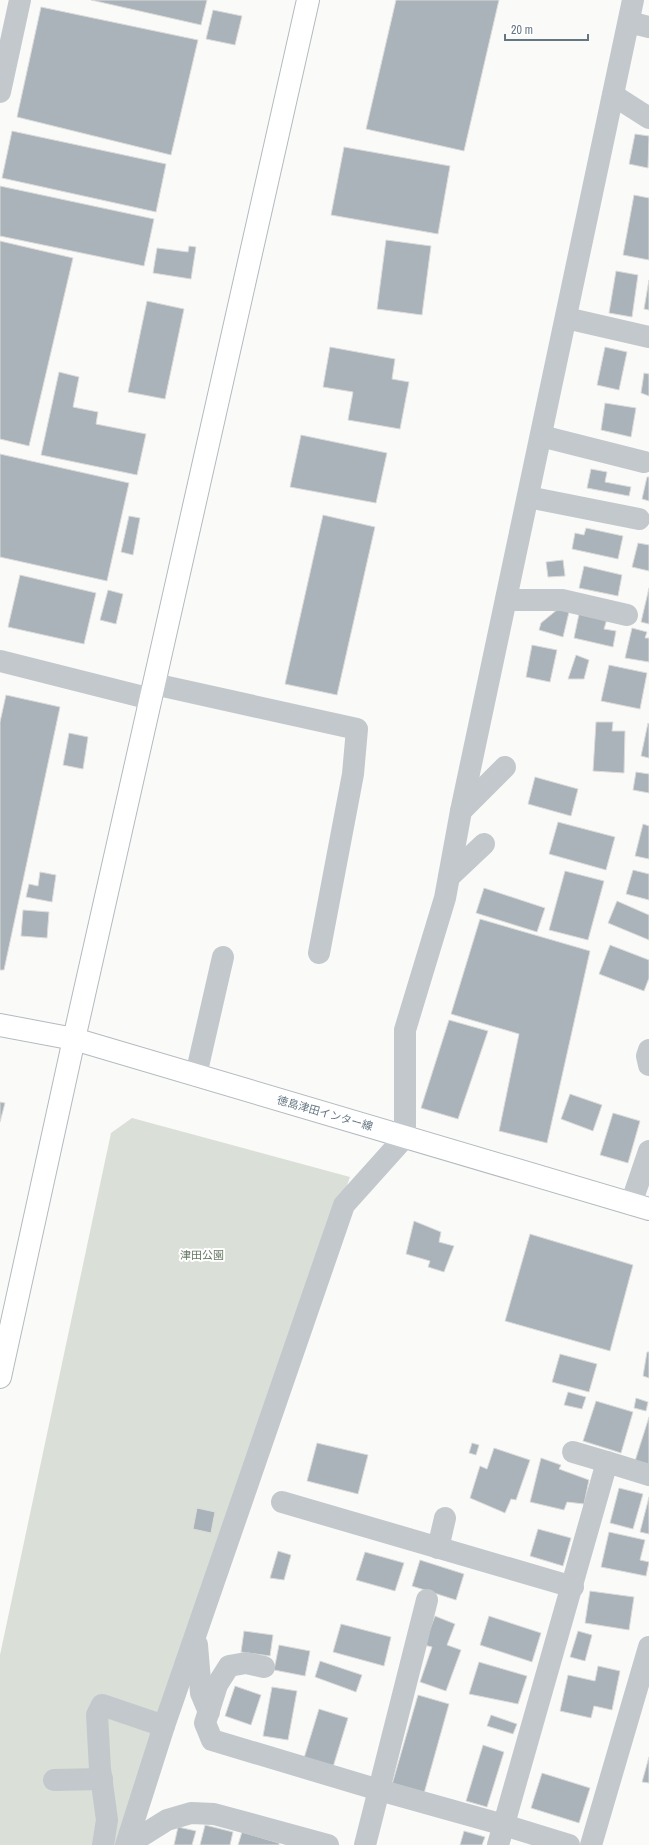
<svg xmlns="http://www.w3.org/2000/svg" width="649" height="1845" font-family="'Archivo Narrow','Noto Sans JP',sans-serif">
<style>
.green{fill:#dadfd7}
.building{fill:#aab3b9;stroke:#dcdcda}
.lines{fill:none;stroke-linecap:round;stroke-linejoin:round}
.secondary-casing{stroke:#b3babf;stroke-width:24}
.street{stroke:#c3c8cc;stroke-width:22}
.secondary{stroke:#fff;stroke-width:22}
.labels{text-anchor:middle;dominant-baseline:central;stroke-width:4;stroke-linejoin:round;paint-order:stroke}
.street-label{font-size:11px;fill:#657683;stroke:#fff}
.park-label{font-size:11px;fill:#687a64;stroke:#fff}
</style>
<rect width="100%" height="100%" fill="#fafaf8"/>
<polygon class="green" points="132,1118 350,1177 149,1742 121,1845 0,1845 0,1655 111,1133"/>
<g class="building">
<polygon points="91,0 207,0 201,25"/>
<polygon points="396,0 499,0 464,151 366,129"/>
<polygon points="41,7 198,40 171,155 17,117"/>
<polygon points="213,10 242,16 235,45 206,39"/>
<polygon points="12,131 166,164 156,212 2,178"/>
<polygon points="635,134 649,136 648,168 629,164"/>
<polygon points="344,147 450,166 438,234 331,215"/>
<polygon points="0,186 154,219 144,266 0,236"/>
<polygon points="634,195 649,198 649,260 623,255"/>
<polygon points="386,240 431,246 422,315 377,309"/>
<polygon points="0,241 73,258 29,446 0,439"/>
<polygon points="189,246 196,247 191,279 153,273 157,248 188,252"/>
<polygon points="616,271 638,275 632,317 609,313"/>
<polygon points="649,280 649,310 644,309"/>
<polygon points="147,301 184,309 165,399 128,392"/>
<polygon points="330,347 395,359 392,379 409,382 400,429 348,420 353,392 323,387"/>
<polygon points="605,347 627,352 619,390 597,385"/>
<polygon points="59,372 79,377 73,407 98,412 96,424 146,434 137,475 41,455"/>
<polygon points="644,373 649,374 649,396 641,393"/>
<polygon points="605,403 636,408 631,437 601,430"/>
<polygon points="301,435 387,453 376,503 290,487"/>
<polygon points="0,454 129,483 107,581 0,557"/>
<polygon points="591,469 607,472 605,482 631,487 629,496 587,488"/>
<polygon points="647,477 649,477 649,501 642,499"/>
<polygon points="323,515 375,527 337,695 285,684"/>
<polygon points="129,516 140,518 133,555 121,552"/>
<polygon points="586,528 623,536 618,559 572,549 575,533 584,535"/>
<polygon points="638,543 649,545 649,571 632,567"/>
<polygon points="563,560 565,576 548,577 546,562"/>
<polygon points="584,566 622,575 618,596 579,588"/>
<polygon points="20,575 96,593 84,644 8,627"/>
<polygon points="649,588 649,624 641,622"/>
<polygon points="108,590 123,594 116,624 100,620"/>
<polygon points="558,609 569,612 563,637 539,630 541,623"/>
<polygon points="579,614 607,619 604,629 616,631 613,647 574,638"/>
<polygon points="632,628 647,632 645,638 649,638 649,662 625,658"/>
<polygon points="532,645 557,650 550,682 526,677"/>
<polygon points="576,655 589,660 584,679 568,679"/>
<polygon points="609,665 647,673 640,709 601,701"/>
<polygon points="6,695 60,707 4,970 0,970 0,722"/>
<polygon points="596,722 613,722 612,731 625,731 624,773 593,771"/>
<polygon points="648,723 649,724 649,758 641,756"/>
<polygon points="69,733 88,737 83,769 63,765"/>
<polygon points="636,772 649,774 649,793 633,790"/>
<polygon points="535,777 578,789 571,816 528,804"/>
<polygon points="558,822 615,837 606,870 549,854"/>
<polygon points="643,824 649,826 649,859 635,856"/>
<polygon points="633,870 649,874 649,900 626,894"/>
<polygon points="565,871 604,881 588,940 549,930"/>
<polygon points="40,872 56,875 52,902 26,897 29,884 38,886"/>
<polygon points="484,888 545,908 537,932 476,913"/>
<polygon points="617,901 649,915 649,940 608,923"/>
<polygon points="23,910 49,912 47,938 21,936"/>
<polygon points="480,919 590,951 547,1143 499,1131 519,1034 451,1014"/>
<polygon points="610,945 649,960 649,978 644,991 599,974"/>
<polygon points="449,1020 488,1031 458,1119 421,1108"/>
<polygon points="570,1094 602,1105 593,1131 561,1119"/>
<polygon points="0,1102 5,1103 0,1122"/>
<polygon points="613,1113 640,1121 628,1163 600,1155"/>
<polygon points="414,1221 441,1232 439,1242 454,1246 444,1272 428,1267 430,1261 406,1254"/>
<polygon points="530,1234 633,1265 610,1351 505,1321"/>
<polygon points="647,1352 649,1352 649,1378 643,1376"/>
<polygon points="560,1354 597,1364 589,1392 552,1382"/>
<polygon points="568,1392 586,1397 582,1409 564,1405"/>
<polygon points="636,1398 648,1402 646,1411 634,1408"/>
<polygon points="596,1401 633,1412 621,1453 583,1441"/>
<polygon points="649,1417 649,1465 635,1461"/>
<polygon points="317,1443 368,1455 358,1494 307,1481"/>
<polygon points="472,1443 479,1445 476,1455 469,1453"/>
<polygon points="494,1448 530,1460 516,1500 511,1499 505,1513 470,1498 480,1466 487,1469"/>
<polygon points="541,1458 561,1465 559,1469 589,1480 584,1504 567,1502 564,1510 530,1502"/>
<polygon points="619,1488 643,1494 633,1529 610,1523"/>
<polygon points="649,1497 649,1534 640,1532"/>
<polygon points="197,1508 215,1512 211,1533 193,1529"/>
<polygon points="538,1529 571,1538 563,1566 530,1556"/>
<polygon points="609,1532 645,1540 640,1560 649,1562 646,1576 601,1567"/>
<polygon points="278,1551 291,1555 284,1580 270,1578"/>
<polygon points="365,1552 404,1563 395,1591 356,1580"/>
<polygon points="420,1560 464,1574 456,1600 412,1586"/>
<polygon points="590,1591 634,1597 629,1630 585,1623"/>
<polygon points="435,1616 455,1624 447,1645 461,1650 446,1691 420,1682 432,1647 424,1645"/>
<polygon points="489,1616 541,1633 532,1662 480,1645"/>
<polygon points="341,1624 391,1637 384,1666 333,1652"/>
<polygon points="244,1631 273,1635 270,1656 241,1652"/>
<polygon points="578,1631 592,1635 585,1661 570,1657"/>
<polygon points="279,1645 310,1651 305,1676 274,1670"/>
<polygon points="320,1661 362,1675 356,1692 315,1677"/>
<polygon points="479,1662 527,1676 518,1704 469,1694"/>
<polygon points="598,1666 620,1671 612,1710 594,1706 591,1718 560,1711 568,1675 595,1681"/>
<polygon points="235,1686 261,1695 251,1725 225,1716"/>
<polygon points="272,1687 297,1691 288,1740 263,1736"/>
<polygon points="418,1695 449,1704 423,1797 391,1788"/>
<polygon points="319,1709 348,1718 333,1767 304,1758"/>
<polygon points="491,1715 517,1724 513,1734 487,1726"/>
<polygon points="483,1745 504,1752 487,1807 466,1801"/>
<polygon points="649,1757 649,1783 642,1782"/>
<polygon points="542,1773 590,1788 579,1823 531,1808"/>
<polygon points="205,1825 233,1832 230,1845 200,1845"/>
<polygon points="178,1827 196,1831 192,1845 174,1845"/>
<polygon points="464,1831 485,1837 482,1845 460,1845"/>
<polygon points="242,1832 279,1843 279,1845 238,1845"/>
</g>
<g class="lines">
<defs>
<g id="secondary">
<polyline points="0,1025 74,1039 649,1209"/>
<polyline points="0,1377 74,1039 308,0"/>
</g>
</defs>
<use href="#secondary" class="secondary-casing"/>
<g class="street">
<polyline points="629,22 649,27"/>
<polyline points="0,92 20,0"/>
<polyline points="613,95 649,118"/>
<polyline points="566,318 649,337"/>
<polyline points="541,436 644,462"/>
<polyline points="528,497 639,519"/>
<polyline points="506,600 562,600 627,615"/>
<polyline points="0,661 151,699"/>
<polyline points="154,684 357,729 353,774 319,953"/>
<polyline points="461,811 505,767"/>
<polyline points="449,877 484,844"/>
<polyline points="649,1050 647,1056 649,1065"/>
<polyline points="196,1075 223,957"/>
<polyline points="631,1204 649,1151"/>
<polyline points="573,1452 607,1462"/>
<polyline points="282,1502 573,1587"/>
<polyline points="438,1548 445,1518"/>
<polyline points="197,1645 201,1693 209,1712"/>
<polyline points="264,1667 246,1663 229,1666 217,1685 205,1723 212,1740 379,1790 504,1825 569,1845"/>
<polyline points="54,1780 102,1779"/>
<polyline points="103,1845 107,1820 100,1769 97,1715 102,1705 164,1726"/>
<polyline points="126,1845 164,1726 344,1205 405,1137 405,1030 445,898 461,811 633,0"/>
<polyline points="127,1845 167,1820 191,1813 214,1814 328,1845"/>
<polyline points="365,1845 427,1600"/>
<polyline points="498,1845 607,1462 649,1475"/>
<polyline points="591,1845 649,1647"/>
</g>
<use href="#secondary" class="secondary"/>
</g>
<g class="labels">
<g class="street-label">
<text transform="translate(325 1113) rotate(16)">徳島津田インター線</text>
</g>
<g class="park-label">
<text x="202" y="1255">津田公園</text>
</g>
</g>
<path d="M505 34v6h83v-6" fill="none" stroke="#657683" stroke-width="2"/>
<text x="511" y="34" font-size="12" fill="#657683" stroke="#ffffff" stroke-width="3" paint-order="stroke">20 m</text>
</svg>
